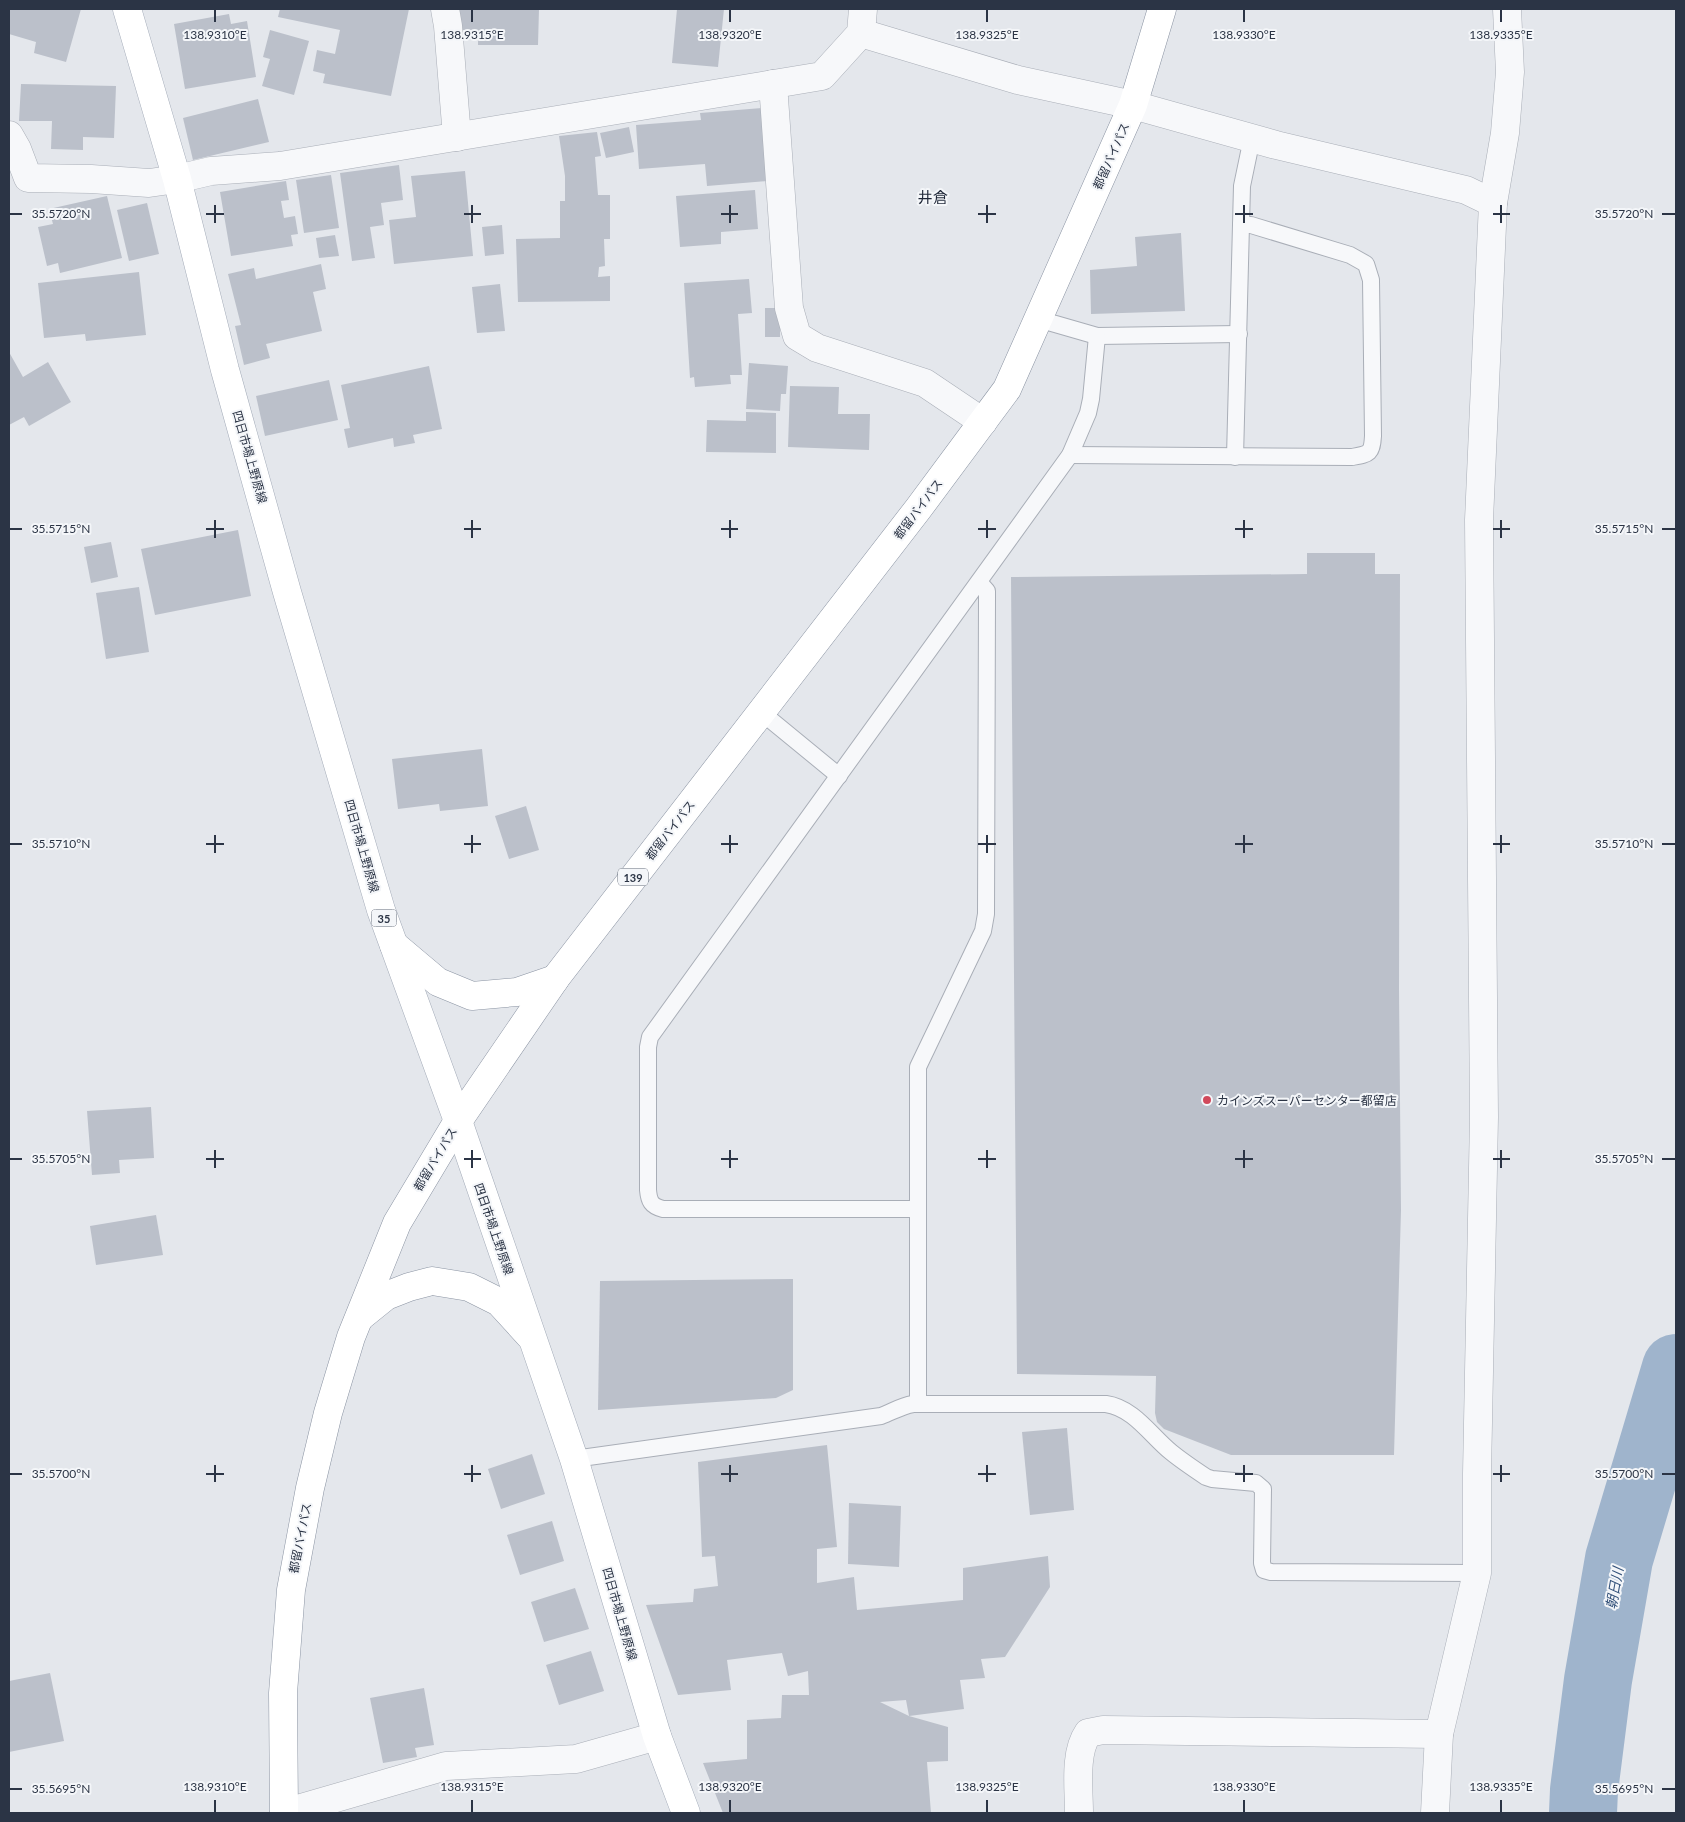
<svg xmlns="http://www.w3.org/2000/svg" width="1685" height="1822" font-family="Lato,'Noto Sans JP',sans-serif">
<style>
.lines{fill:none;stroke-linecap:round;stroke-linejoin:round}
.river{stroke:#9fb4cc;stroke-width:68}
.building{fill:#bbc0ca;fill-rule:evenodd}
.lane-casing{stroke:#a9aeb7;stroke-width:18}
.street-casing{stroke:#a9aeb7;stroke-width:29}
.primary-casing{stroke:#a3abb8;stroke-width:29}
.highway-casing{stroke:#8b94a3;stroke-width:29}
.lane{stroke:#f7f8fa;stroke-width:16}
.street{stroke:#f7f8fa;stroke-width:28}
.primary{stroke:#fff;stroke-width:28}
.highway{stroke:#fff;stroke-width:28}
.ticks{fill:none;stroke:#2b3445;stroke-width:2}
.poi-dot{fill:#d1495b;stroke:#f4f6f9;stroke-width:2}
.labels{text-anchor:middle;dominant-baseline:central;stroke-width:4;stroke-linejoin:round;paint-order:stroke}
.shield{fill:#f4f6f9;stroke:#676e7b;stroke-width:1}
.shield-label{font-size:11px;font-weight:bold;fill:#2b3445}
.street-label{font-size:12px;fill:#2b3445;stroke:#f4f6f9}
.poi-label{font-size:12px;fill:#2b3445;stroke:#f4f6f9;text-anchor:start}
.water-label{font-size:14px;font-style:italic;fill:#34527a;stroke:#f4f6f9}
.quarter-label{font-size:15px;fill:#1d2536;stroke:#f4f6f9}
.ticks-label{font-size:12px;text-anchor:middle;fill:#2b3445;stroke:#f4f6f9;stroke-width:4;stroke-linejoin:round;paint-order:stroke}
</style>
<rect width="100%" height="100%" fill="#e4e7ec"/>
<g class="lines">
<polyline class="river" points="1583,1813 1584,1790 1598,1680 1619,1559 1676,1368"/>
</g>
<g class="building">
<polygon points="9,9 81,9 66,62 34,53 36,42 9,34"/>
<polygon points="280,9 409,9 391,96 323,83 325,74 313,71 317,50 335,54 340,30 278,17"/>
<polygon points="459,9 539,9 538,45 478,45 478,30 459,30"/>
<polygon points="677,9 724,9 718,67 672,63"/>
<polygon points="229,14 231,24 247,21 256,77 185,89 174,24"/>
<polygon points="270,30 309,41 294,95 262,86 270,59 263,57"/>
<polygon points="21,84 116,86 114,138 83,137 83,150 51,149 52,121 19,121"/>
<polygon points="258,99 269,142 193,160 183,118"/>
<polygon points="762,108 767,181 707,186 705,164 639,169 636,125 701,120 700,113"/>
<polygon points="629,127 634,152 606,158 600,133"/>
<polygon points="597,132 601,156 595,157 598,195 610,195 610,239 604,239 605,266 599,267 598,277 610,276 610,301 518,302 516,239 560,238 560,201 565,201 565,176 559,136"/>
<polygon points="399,165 403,200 381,203 384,225 370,227 375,258 352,261 340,173"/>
<polygon points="465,171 473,256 394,264 389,220 416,217 411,176"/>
<polygon points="331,175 339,228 304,233 296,180"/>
<polygon points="286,181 289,200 281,201 284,218 295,216 298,234 291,235 293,246 231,256 220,192"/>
<polygon points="755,190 758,229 721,232 721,244 680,247 676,196"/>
<polygon points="107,196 122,258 60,273 58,263 47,266 38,227 53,224 49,209"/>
<polygon points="147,203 159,254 129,261 117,210"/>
<polygon points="502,225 504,254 485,256 482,227"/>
<polygon points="1181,233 1185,311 1091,314 1090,270 1137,266 1135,237"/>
<polygon points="335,235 339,256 319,258 316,238"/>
<polygon points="321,264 326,289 313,292 322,331 266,344 270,358 244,365 235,326 241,325 228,274 254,268 256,279"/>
<polygon points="139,272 146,335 86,341 85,334 44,338 38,283"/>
<polygon points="749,279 752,313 738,314 742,375 730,375 731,384 695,387 694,377 690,378 684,283"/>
<polygon points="500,284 505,331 477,333 472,287"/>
<rect x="765" y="308" width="15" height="29"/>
<polygon points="9,352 23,377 48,362 71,402 29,426 24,417 9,425"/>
<polygon points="749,363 788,366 786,394 781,394 780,411 746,409"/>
<polygon points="429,366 442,429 413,435 415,443 394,447 393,438 348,448 344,429 350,428 341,385"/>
<polygon points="329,380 338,420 265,436 256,396"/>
<polygon points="790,386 839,387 838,414 870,414 869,450 788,447"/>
<polygon points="746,412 776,413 776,453 706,452 707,420 746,421"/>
<polygon points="238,530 251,596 155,615 141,549"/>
<polygon points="111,542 118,577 91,583 84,547"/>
<polygon points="1307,553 1375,553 1375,574 1400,574 1399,989 1401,1210 1394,1455 1231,1455 1164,1429 1157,1422 1155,1413 1156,1376 1017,1374 1011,577 1307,574"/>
<polygon points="139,587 149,652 106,659 96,593"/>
<polygon points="482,749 488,806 440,811 439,804 398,809 392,759"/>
<polygon points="526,806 539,850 509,859 495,816"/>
<polygon points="151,1107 154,1158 119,1160 120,1173 92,1175 87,1111"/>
<polygon points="156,1215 163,1255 96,1265 90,1226"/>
<polygon points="793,1279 793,1390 776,1398 598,1410 600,1281"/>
<polygon points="1067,1428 1074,1510 1030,1515 1022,1432"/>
<path d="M827,1445L837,1547L817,1549V1583L854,1577L857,1610L963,1600V1568L1048,1556L1050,1587L1005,1657L981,1659L985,1678L960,1680L964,1709L909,1716L948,1727V1761L927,1762L931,1813H723L703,1763L747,1759V1720L781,1718L782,1695H809L808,1671L788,1676L782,1653L727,1660L731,1690L678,1695L646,1605L693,1602L694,1589L718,1586L715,1556L702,1557L698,1462ZM906,1700L909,1716L880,1702Z"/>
<polygon points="532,1454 545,1494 501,1509 488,1469"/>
<polygon points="849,1503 901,1506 899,1567 848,1564"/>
<polygon points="552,1521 564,1561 520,1575 507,1535"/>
<polygon points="575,1588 589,1629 544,1642 531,1602"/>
<polygon points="591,1651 604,1691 559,1705 546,1665"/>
<polygon points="50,1673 64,1741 9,1752 9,1681"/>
<polygon points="424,1688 434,1745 415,1748 417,1757 383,1763 370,1698"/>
</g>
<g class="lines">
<defs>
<g id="lane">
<polyline points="1038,319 1097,336 1239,334"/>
<path d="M1070,455L1352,457C1369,454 1372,454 1373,436L1371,280L1366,264L1350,255L1251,225H1241"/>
<polyline points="1235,457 1242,186 1252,138"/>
<polyline points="761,712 839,776"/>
<path d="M918,1209H663C651,1206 649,1201 648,1190V1047L650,1037L1070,455L1088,413L1091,399L1097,336"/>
<polyline points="918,1404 918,1067 983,931 986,914 987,598 987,591 979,582"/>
<path d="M574,1459L881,1416C892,1412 901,1406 913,1404H1106C1134,1408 1151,1436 1171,1452C1182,1461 1194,1469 1206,1477L1212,1479L1256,1483L1263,1489L1262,1563L1264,1570L1271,1572L1477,1573"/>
</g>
<g id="street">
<polyline points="445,9 448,26 457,137"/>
<polyline points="861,33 1018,80 1133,105 1276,145 1466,190 1493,203 1479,520 1484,1117 1477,1474 1477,1573 1439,1734 1435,1813"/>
<polyline points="773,84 789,308 797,336 817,348 925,383 983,422"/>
<polyline points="9,135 17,149 28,178 91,179 149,183 177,179 211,171 280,166 822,76 861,33 863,9"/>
<polyline points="1493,203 1505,133 1510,72 1507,9"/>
<polyline points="284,1813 446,1766 576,1759 657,1736"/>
<path d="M1079,1813C1079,1789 1074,1753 1088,1733L1103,1730L1439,1734"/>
</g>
<polyline id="primary" points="127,9 177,179 225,370 287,592 381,910 458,1121 574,1459 657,1736 686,1813"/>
<g id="highway">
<polyline points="394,945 438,982 472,996 517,992 555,979"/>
<polyline points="360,1317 386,1296 409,1287 432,1281 469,1287 499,1302 530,1336"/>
<polyline points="284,1813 283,1693 291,1590 310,1488 328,1413 351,1337 397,1223 458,1121 555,979 918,509 1007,389 1133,105 1162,9"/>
</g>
</defs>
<use href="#lane" class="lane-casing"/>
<use href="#street" class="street-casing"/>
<use href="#primary" class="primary-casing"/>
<use href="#highway" class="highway-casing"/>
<use href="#lane" class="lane"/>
<use href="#street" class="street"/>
<use href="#primary" class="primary"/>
<use href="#highway" class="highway"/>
</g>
<path class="ticks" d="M215,10V22M472,10V22M730,10V22M987,10V22M1244,10V22M1501,10V22M215,205V223M472,205V223M730,205V223M987,205V223M1244,205V223M1501,205V223M10,214H22M206,214H224M464,214H481M721,214H738M978,214H996M1235,214H1253M1493,214H1510M1662,214H1675M215,520V538M472,520V538M730,520V538M987,520V538M1244,520V538M1501,520V538M10,529H22M206,529H224M464,529H481M721,529H738M978,529H996M1235,529H1253M1493,529H1510M1662,529H1675M215,835V853M472,835V853M730,835V853M987,835V853M1244,835V853M1501,835V853M10,844H22M206,844H224M464,844H481M721,844H738M978,844H996M1235,844H1253M1493,844H1510M1662,844H1675M215,1150V1168M472,1150V1168M730,1150V1168M987,1150V1168M1244,1150V1168M1501,1150V1168M10,1159H22M206,1159H224M464,1159H481M721,1159H738M978,1159H996M1235,1159H1253M1493,1159H1510M1662,1159H1675M215,1465V1482M472,1465V1482M730,1465V1482M987,1465V1482M1244,1465V1482M1501,1465V1482M10,1474H22M206,1474H224M464,1474H481M721,1474H738M978,1474H996M1235,1474H1253M1493,1474H1510M1662,1474H1675M10,1789H22M1662,1789H1675M215,1800V1812M472,1800V1812M730,1800V1812M987,1800V1812M1244,1800V1812M1501,1800V1812"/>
<circle class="poi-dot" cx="1207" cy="1100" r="5"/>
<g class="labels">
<g class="shield">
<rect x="618" y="868.5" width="30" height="17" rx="4"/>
<rect x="371.5" y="909.5" width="25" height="17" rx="4"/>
</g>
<g class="shield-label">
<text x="633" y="877">139</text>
<text x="384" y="918">35</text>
</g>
<g class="street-label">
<text transform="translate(1111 156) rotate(-66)">都留バイパス</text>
<text transform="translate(250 457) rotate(74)">四日市場上野原線</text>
<text transform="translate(918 509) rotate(-53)">都留バイパス</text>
<text transform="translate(670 830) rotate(-52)">都留バイパス</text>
<text transform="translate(362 846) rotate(74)">四日市場上野原線</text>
<text transform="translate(435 1159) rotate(-59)">都留バイパス</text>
<text transform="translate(494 1229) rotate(71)">四日市場上野原線</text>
<text transform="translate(300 1538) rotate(-79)">都留バイパス</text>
<text transform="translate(620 1614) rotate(74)">四日市場上野原線</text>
</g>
<g class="poi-label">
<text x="1217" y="1100">カインズスーパーセンター都留店</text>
</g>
<g class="water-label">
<text transform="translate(1614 1588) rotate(-80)">朝日川</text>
</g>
<g class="quarter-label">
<text x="933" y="197">井倉</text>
</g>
</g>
<g class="ticks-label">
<text x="215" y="39">138.9310°E</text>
<text x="472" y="39">138.9315°E</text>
<text x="730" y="39">138.9320°E</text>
<text x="987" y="39">138.9325°E</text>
<text x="1244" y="39">138.9330°E</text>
<text x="1501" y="39">138.9335°E</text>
<text x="61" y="218">35.5720°N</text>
<text x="1624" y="218">35.5720°N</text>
<text x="61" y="533">35.5715°N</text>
<text x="1624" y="533">35.5715°N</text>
<text x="61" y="848">35.5710°N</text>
<text x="1624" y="848">35.5710°N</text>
<text x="61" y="1163">35.5705°N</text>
<text x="1624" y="1163">35.5705°N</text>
<text x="61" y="1478">35.5700°N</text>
<text x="1624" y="1478">35.5700°N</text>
<text x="215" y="1791">138.9310°E</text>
<text x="472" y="1791">138.9315°E</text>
<text x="730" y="1791">138.9320°E</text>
<text x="987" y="1791">138.9325°E</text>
<text x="1244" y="1791">138.9330°E</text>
<text x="1501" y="1791">138.9335°E</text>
<text x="61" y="1793">35.5695°N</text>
<text x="1624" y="1793">35.5695°N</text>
</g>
<rect width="1685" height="1822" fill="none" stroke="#2b3445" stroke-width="20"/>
</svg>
